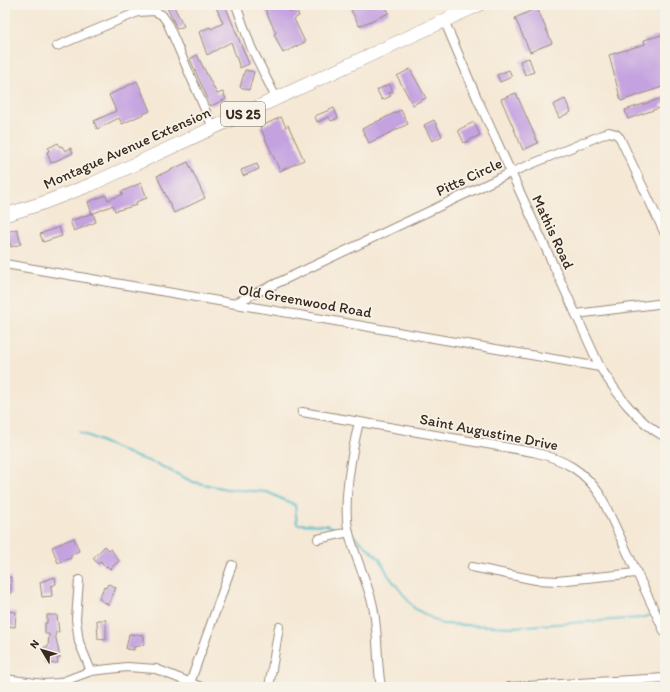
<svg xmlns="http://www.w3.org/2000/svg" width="670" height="692" font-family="Itim,sans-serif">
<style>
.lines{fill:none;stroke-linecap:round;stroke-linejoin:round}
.stream{stroke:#4fbbcb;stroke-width:2}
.building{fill:#c4a2e0}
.minor-casing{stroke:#98897a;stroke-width:10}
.trunk-casing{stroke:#98897a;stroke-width:14}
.minor{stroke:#fff;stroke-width:8}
.trunk{stroke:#fff;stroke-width:13}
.labels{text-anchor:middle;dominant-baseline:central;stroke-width:3.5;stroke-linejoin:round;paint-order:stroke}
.shield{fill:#f7f3e8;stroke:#73665b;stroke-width:1}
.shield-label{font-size:14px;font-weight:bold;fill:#3b2a1e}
.street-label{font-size:15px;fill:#3b2a1e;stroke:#f7f3e8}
</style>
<rect width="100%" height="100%" fill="#f7f3e8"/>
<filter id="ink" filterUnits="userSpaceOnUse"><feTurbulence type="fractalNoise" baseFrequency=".025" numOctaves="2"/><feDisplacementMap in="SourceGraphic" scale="8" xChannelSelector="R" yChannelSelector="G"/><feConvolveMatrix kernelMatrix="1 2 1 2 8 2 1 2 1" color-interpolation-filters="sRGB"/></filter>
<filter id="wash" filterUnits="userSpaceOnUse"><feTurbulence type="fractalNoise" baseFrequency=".012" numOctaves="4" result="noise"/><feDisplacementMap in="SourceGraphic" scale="16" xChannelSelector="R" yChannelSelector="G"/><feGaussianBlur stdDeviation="0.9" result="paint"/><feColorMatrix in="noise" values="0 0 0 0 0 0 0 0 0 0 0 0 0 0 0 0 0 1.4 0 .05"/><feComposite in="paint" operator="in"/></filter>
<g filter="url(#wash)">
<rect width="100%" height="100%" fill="#f5e8d5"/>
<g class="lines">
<g class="stream">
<polyline points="80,432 134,456 157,464 193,482 227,489 267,492 295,505 297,524 326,525 338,529"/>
<polyline points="353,535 380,559 388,575 414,608 442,624 513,627 641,618 651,615"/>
<polyline points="661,612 665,611"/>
</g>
</g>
<g id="blocks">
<g class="building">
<polygon points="166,5 173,5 184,26 177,29"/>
<polygon points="215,5 225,5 249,64 240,68 231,42 207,55 199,32 210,27 211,29 223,23"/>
<polygon points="263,5 287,5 290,12 296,9 299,16 294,19 305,42 283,53 274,34 276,33"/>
<polygon points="352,5 385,5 389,13 359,26 351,10 354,9"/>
<polygon points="537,8 552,43 530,52 515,18"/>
<polygon points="665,34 665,86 621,101 609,55 645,44 644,40"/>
<polygon points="197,55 217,94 223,92 226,99 211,106 190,59"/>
<polygon points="529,58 534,72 525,75 520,61"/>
<polygon points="410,69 426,98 413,105 397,76"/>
<polygon points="245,70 254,72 249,90 240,87"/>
<polygon points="509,70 512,77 500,82 497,75"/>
<polygon points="137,81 150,111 122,124 119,118 97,129 94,121 116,111 109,95"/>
<polygon points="389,84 393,91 389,93 391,96 382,100 377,90"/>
<polygon points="516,93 538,143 523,150 501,99"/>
<polygon points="665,97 665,103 661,105 662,107 628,119 625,110"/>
<polygon points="565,99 571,112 559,118 553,105"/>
<polygon points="334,108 338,118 331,121 329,117 317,122 315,116"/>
<polygon points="401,110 408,124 369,143 362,129"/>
<polygon points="281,117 286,127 288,125 304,160 280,171 260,127"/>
<polygon points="434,120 442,136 432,141 424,125"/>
<polygon points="474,122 480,135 464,143 458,130"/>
<polygon points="58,143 60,147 62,146 65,151 71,148 73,153 51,163 47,152 49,151 48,148"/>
<polygon points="188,162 205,198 174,213 157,176"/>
<polygon points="257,164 259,169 243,176 241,170"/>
<polygon points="141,183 147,198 136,202 137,205 115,211 113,205 92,214 88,202 106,195 108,200 123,194 121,192"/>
<polygon points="93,213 96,222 74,231 70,221"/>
<polygon points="59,227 62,236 43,242 40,234"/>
<polygon points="17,229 21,244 11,247 7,232"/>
<polygon points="74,538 79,551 71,555 71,558 58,563 52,547"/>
<polygon points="105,546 109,550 111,549 119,561 110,569 107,566 105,567 101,561 98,564 93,558"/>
<polygon points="11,577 11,594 5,595 5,578"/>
<polygon points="55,577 56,584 51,586 52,596 42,597 40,582"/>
<polygon points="108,584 116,587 109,605 99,599 104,587 106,588"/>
<polygon points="5,611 16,612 15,627 5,626"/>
<polygon points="47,615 57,615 59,632 55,633 60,658 57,658 58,663 47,664 46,653 43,653 44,647 48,647 49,634 45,634 45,623 47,623"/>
<polygon points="97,620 106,620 106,640 98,639"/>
<polygon points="129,634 144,635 144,645 134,647 134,650 126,649"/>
</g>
</g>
</g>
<g filter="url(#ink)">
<use href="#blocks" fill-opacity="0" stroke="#98897a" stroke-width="1"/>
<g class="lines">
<defs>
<g id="minor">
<polyline points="236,5 251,47 276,98"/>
<path d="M444,20L477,98L600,367C618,395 635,420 665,437"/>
<polyline points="57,46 138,12 154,11 162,15 167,22 213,128"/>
<polyline points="5,264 600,367"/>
<polyline points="235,303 510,173 609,132 616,134 620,138 665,234"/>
<polyline points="576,314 665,303"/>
<path d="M302,412L533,452C563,459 584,470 601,496L665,633"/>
<path d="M359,422C352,451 342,504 349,533C355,557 366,579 372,602C379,630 376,659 381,687"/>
<polyline points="318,539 349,532"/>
<polyline points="472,567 536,580 557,581 636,573"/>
<polyline points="79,580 76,619 79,642 91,671"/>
<polyline points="5,679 44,684 59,683 91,671 127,667 156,669 201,687"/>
<polyline points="190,683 232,565"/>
<polyline points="269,687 279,627"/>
<polyline points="509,687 665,678"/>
</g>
<polyline id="trunk" points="5,215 43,203 90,185 478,5"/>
</defs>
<use href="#minor" class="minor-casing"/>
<use href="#trunk" class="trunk-casing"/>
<use href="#minor" class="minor"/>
<use href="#trunk" class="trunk"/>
</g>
</g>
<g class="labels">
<rect class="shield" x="221" y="102" width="44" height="24" rx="3"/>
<g class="shield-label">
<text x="243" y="114">US 25</text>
</g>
<g class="street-label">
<text transform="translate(127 148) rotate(-24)">Montague Avenue Extension</text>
<text transform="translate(469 177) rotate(-25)">Pitts Circle</text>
<text transform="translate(553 232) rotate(65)">Mathis Road</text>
<text transform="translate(305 301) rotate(10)">Old Greenwood Road</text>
<text transform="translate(489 432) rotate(11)">Saint Augustine Drive</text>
</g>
</g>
<rect width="670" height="692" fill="none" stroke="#f7f3e8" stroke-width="20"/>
<g transform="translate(42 650) rotate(308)" stroke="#f7f3e8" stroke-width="3" paint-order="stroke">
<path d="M0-3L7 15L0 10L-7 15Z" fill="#3b2a1e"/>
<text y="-6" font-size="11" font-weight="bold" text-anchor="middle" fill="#3b2a1e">N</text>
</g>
</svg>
